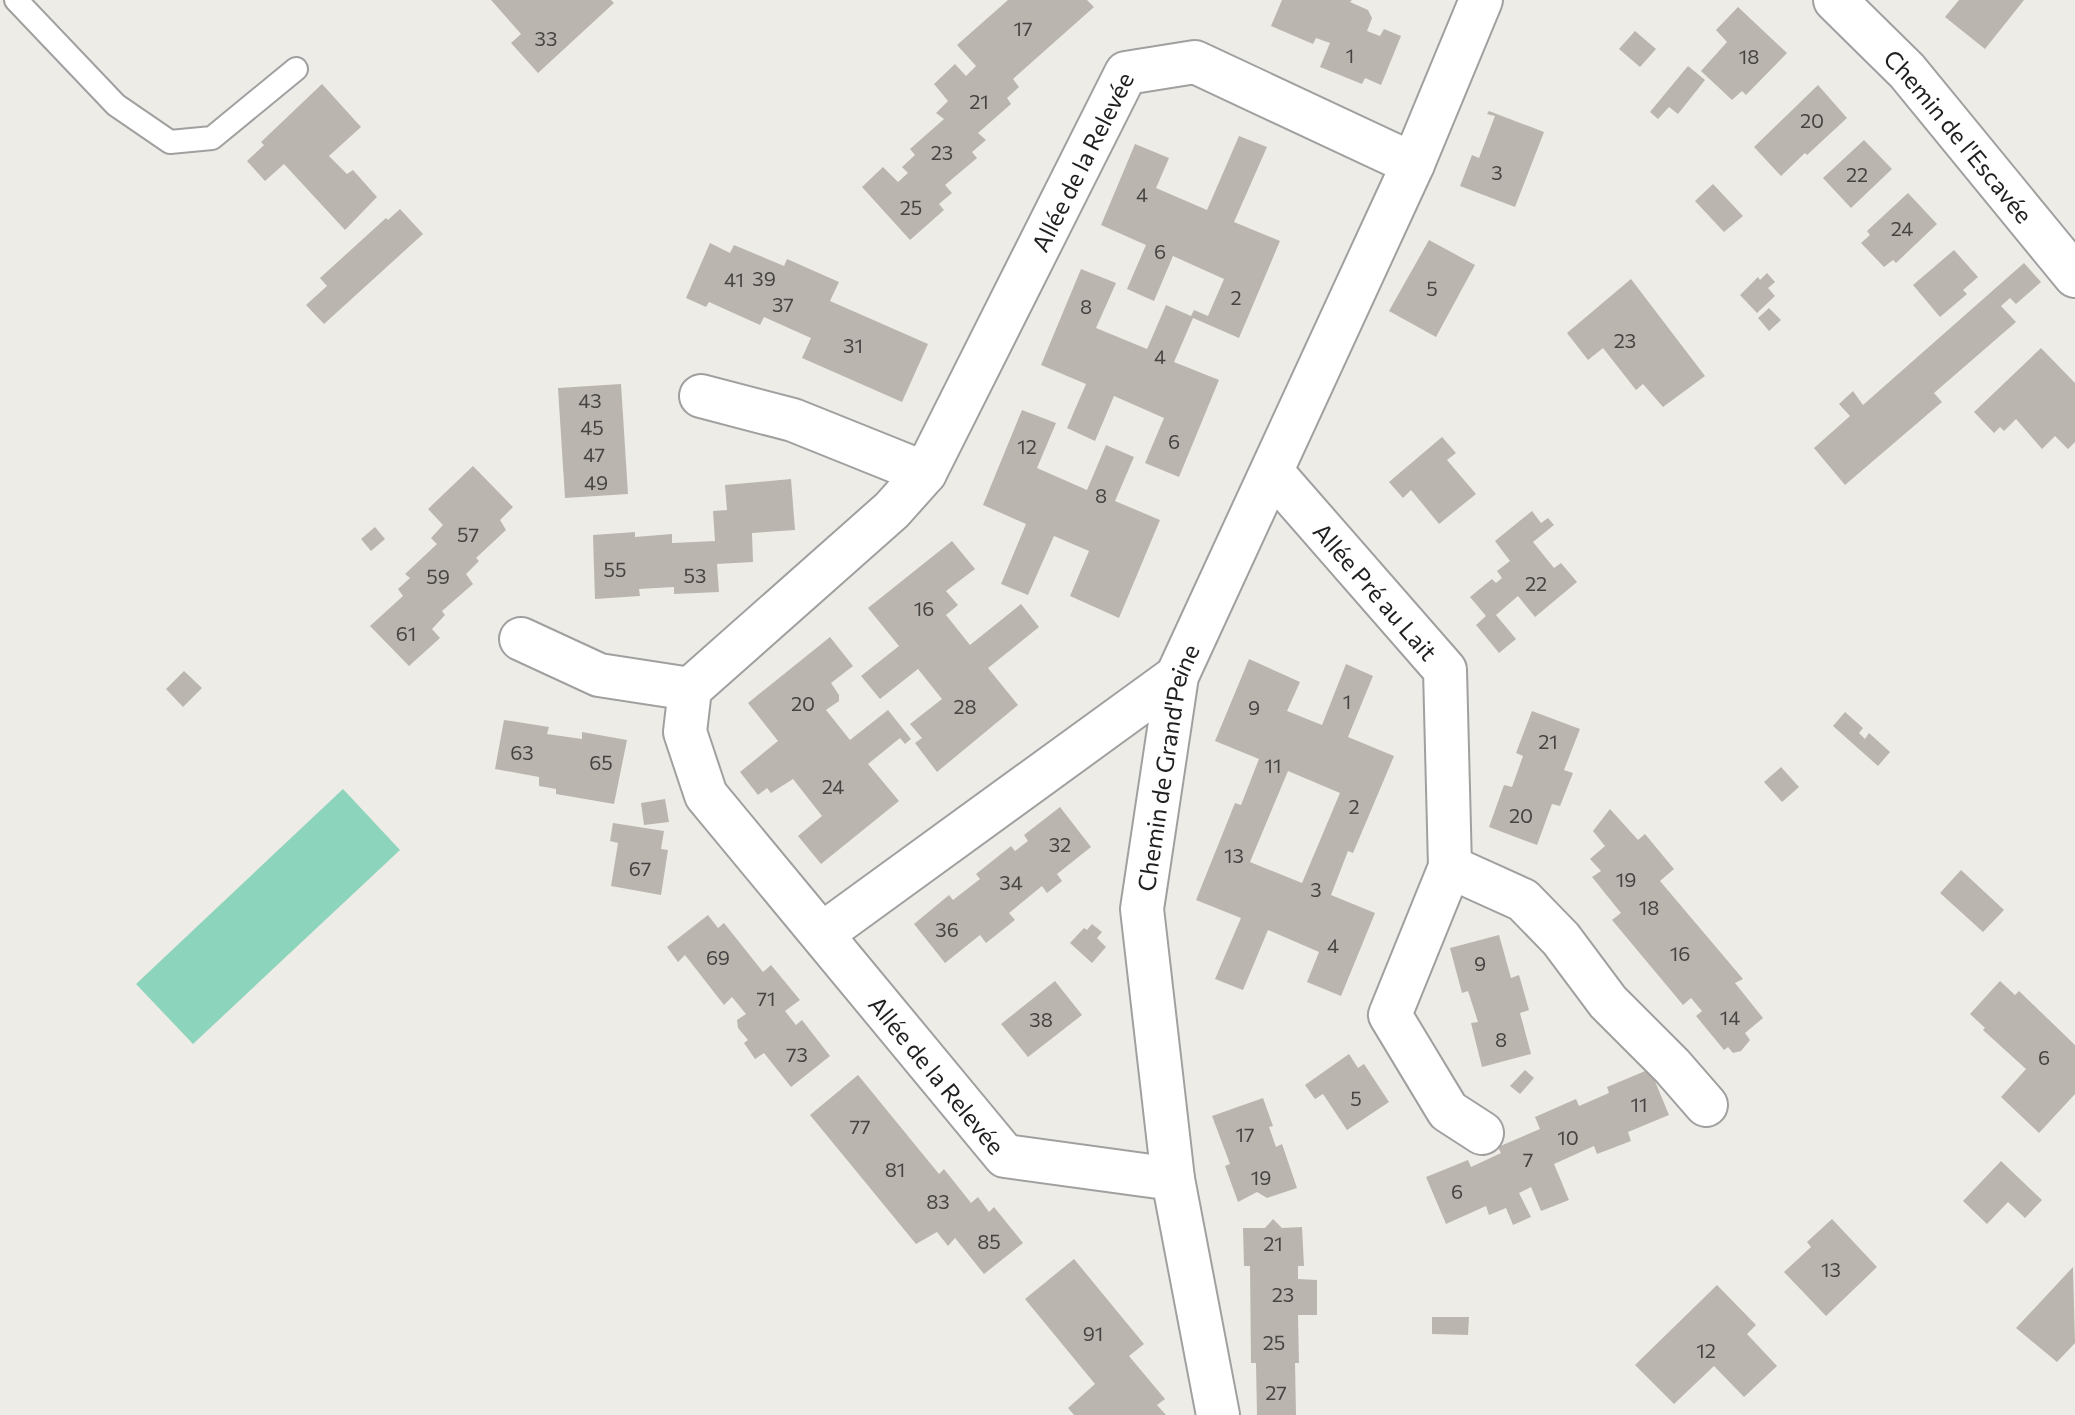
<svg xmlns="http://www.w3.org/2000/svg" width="2075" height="1415" font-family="Commissioner,sans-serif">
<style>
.pitch{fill:#8dd4bd}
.building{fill:#bbb5af;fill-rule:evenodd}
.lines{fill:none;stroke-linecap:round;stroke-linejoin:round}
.service-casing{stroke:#a0a0a0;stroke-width:26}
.minor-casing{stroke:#a0a0a0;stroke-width:46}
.service{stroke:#fff;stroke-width:22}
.minor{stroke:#fff;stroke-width:42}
.labels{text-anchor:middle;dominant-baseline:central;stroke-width:6;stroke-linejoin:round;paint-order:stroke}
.number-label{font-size:20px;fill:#464443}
.street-label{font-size:24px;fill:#1f1f1f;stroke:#fff}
</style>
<rect width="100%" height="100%" fill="#eeece6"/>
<polygon class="pitch" points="343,789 400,850 193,1044 136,984"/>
<g class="building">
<polygon points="491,0 611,0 614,3 538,73 511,43 521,34"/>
<polygon points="1008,0 1087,0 1094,7 1013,79 1019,87 1007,98 1011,104 978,133 986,140 972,152 977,158 945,185 952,193 939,204 944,210 910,240 862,187 883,167 898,182 908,173 902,167 915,155 910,149 944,119 936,113 948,101 934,84 955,64 966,76 976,66 957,45"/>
<polygon points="1282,0 1352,0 1350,2 1368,10 1372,18 1367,31 1380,36 1384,29 1401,36 1381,85 1365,78 1362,84 1320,67 1330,43 1316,38 1313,44 1271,26"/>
<polygon points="1959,0 2024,0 1985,49 1945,17"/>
<polygon points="1738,7 1787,53 1746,95 1742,91 1732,100 1701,71 1727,42 1716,30"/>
<polygon points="1635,31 1656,49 1640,67 1619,49"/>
<polygon points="1688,66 1705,80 1678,114 1669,107 1658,119 1650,112"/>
<polygon points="322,84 361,127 329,156 347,174 353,170 377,197 345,230 284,164 265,181 247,161 264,145 261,142"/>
<polygon points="1818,85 1847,118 1807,155 1805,153 1781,176 1754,147"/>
<polygon points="1489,111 1544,132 1515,207 1460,186 1472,155 1479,158 1495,116 1487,114"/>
<polygon points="1239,136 1267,147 1234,222 1280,241 1239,338 1193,318 1174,362 1219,380 1179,477 1145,463 1164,418 1114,396 1095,441 1067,428 1086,384 1041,365 1081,269 1116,283 1096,328 1147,349 1166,305 1191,316 1194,310 1208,316 1224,279 1173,256 1154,301 1127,289 1146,245 1101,225 1135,144 1169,158 1156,188 1207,210"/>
<polygon points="1864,140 1892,169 1851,208 1823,178"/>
<polygon points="1713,184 1743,216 1724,232 1695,201"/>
<polygon points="1908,193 1937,224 1896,263 1893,260 1884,267 1861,243 1870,235 1867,231"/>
<polygon points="400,209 423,234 324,324 306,305 327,286 320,278 386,218 388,220"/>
<polygon points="1429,240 1475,265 1436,337 1389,311"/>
<polygon points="710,243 730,253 734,245 784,266 787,259 839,282 830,301 928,344 902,402 802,358 811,338 764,317 760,325 709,302 706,307 686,298"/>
<polygon points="1954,250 1978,277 1963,290 1967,294 1940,317 1913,285"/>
<polygon points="2024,263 2041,282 2016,304 2010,298 2001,306 2016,322 1934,393 1942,402 1845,485 1814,448 1850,416 1839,404 1853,391 1863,405"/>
<polygon points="1767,273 1775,282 1768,288 1775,296 1757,313 1740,295 1758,277 1760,280"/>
<polygon points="1631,279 1705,376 1663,407 1643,384 1636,390 1603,348 1588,360 1567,333"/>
<polygon points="1769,308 1781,320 1769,331 1758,318"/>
<polygon points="2041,348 2075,383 2075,442 2068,449 2055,436 2042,449 2016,419 2004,431 2000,427 1994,433 1974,412"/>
<polygon points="621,384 628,494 565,498 558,388"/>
<polygon points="1022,410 1056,423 1037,468 1087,490 1106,445 1134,457 1115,501 1160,520 1119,618 1070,596 1089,551 1054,536 1028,595 1001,584 1026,524 983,505"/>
<polygon points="1442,437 1456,453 1447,460 1476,494 1439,524 1411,490 1403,498 1389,482"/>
<polygon points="473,466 513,507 500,520 506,530 476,558 479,561 466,574 473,584 442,611 445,615 432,629 440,638 409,666 370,626 403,596 398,589 410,578 405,574 437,544 431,538 443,525 428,509"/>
<polygon points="791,479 795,530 752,533 753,562 717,564 719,592 674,594 674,587 639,589 640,596 595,599 593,535 635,532 635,537 672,534 672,543 715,541 713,511 727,510 725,485"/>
<polygon points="1532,511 1541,523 1548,518 1554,525 1533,542 1554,568 1561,563 1577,582 1535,617 1518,596 1496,615 1516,639 1499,653 1476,625 1486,616 1470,597 1492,579 1496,583 1502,578 1497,571 1510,561 1495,541"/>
<polygon points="375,527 385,539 371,551 361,539"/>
<polygon points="952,541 975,569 946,591 958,605 946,615 970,645 1021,604 1039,627 988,668 1018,705 937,772 915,743 922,738 910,724 942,699 918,669 880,699 861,676 899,646 868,608"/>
<polygon points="830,637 853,666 831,683 839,695 839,701 826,710 850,740 888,710 911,739 905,744 900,738 868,764 899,801 821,864 798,836 822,816 793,779 771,793 767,788 758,795 740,772 778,741 748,703"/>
<path d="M1249,659L1300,682L1287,711L1322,725L1346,664L1373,676L1348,737L1394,756L1353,853L1348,851L1331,895L1375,913L1341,996L1307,982L1319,952L1268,930L1243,990L1215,979L1241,918L1196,900L1235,803L1241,805L1259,759L1215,741ZM1288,771L1340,793L1302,883L1250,862Z"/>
<polygon points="184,671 202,688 183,707 166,689"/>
<polygon points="1532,711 1580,729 1564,770 1573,773 1560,806 1552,804 1537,845 1489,827 1504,785 1512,787 1523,756 1516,753"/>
<polygon points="1845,712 1863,728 1859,733 1865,739 1869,733 1890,752 1878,766 1833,726"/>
<polygon points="504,720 549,727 547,734 582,739 582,732 627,740 614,804 556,794 556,789 539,786 539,777 495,769"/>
<polygon points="1781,767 1799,787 1782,802 1764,782"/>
<polygon points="665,799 669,822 644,825 641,803"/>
<polygon points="1060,807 1091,847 1057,874 1062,881 1047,893 1042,886 1009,913 1015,920 986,943 980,935 945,963 914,924 949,895 953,900 980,879 976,874 1011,846 1015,851 1028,841 1024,835"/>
<polygon points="1610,809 1638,840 1645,834 1674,869 1660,881 1743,979 1735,983 1763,1018 1745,1033 1750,1040 1741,1051 1733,1053 1728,1047 1724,1050 1696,1016 1702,1011 1691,998 1683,1005 1612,920 1621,913 1592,877 1601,871 1590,859 1605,846 1593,831"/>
<polygon points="613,823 664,831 661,849 668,850 661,895 611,886 618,843 610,841"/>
<polygon points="1961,870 2004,910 1983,932 1940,893"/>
<polygon points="708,915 718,928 724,923 763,972 771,965 800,1000 785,1011 796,1025 802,1020 830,1056 791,1087 764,1053 755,1059 744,1043 748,1040 738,1028 737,1020 746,1014 732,997 724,1005 685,955 678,962 667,947"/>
<polygon points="1092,924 1102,932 1097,938 1106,947 1092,963 1070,943 1084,928 1087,930"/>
<polygon points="1499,935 1511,978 1519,975 1529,1010 1520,1013 1531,1054 1482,1067 1471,1023 1478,1022 1468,991 1462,993 1450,948"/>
<polygon points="1055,981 1082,1015 1028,1057 1001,1024"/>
<polygon points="2000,981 2015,995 2019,991 2075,1045 2075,1094 2039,1133 2001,1097 2026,1069 1983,1030 1985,1028 1970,1014"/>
<polygon points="1349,1054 1358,1068 1364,1064 1389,1102 1347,1130 1323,1094 1315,1099 1305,1085"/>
<polygon points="1650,1069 1669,1115 1628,1132 1631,1141 1597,1154 1594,1146 1554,1164 1569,1200 1541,1211 1531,1187 1519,1193 1531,1217 1513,1225 1506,1208 1489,1215 1486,1206 1446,1224 1426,1177 1468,1160 1471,1167 1501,1153 1498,1147 1540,1129 1535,1117 1576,1099 1579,1106 1609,1093 1607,1087"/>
<polygon points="1525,1070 1534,1078 1520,1094 1510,1086"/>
<polygon points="858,1075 939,1174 944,1169 971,1203 978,1197 989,1212 994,1207 1023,1243 984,1274 955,1238 948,1246 937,1232 916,1244 810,1115"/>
<polygon points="1263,1098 1273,1126 1269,1127 1276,1147 1282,1144 1297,1188 1267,1198 1257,1192 1238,1202 1225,1166 1230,1164 1212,1116"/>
<polygon points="2001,1161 2042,1200 2025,1218 2008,1202 1987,1224 1963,1201"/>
<polygon points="1273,1219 1282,1228 1302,1227 1304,1266 1298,1266 1298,1279 1317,1280 1317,1315 1298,1315 1299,1363 1295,1363 1296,1415 1257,1415 1256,1363 1251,1363 1250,1266 1244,1266 1243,1228 1265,1228"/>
<polygon points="1832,1219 1877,1267 1826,1316 1784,1272 1811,1247 1807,1242"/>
<polygon points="1074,1259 1144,1344 1129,1356 1165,1399 1157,1405 1166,1415 1074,1415 1068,1408 1095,1384 1025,1299"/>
<polygon points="2073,1267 2075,1343 2057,1362 2016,1328"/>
<polygon points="1717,1285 1756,1325 1747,1334 1777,1366 1744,1397 1714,1366 1674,1404 1635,1365"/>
<polygon points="1432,1317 1469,1317 1468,1335 1432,1334"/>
</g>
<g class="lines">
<defs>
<polyline id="service" points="16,0 116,105 170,142 212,138 296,69"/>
<g id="minor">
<path id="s1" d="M1835,0L1907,71L2075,276"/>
<path id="s2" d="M701,396L793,420L925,473L1126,73L1195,62L1413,164"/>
<path id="s3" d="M1272,472L1445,670L1450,867L1390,1015L1448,1111L1482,1133"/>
<path id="s4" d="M925,473L892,510L690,689L685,732L706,795L1005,1156L1173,1179"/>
<polyline points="521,639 599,675 690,689"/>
<polyline points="1450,867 1523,900 1561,939 1608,1002 1672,1066 1706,1105"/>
<polyline points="822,934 1177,676"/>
<path id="s5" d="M1218,1415L1173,1179L1142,909L1177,676L1413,164L1481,0"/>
</g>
</defs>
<use href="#service" class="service-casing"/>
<use href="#minor" class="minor-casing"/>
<use href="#service" class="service"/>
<use href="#minor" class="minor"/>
</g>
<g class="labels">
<g class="number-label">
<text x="1023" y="28">17</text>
<text x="546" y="38">33</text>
<text x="1350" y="55">1</text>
<text x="1749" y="56">18</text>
<text x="979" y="101">21</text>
<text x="1812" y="120">20</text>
<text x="942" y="152">23</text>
<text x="1497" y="172">3</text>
<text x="1857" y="174">22</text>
<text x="1142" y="194">4</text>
<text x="911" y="207">25</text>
<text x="1902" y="228">24</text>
<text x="1160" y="251">6</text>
<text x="764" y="278">39</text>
<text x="734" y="279">41</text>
<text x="1432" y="288">5</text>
<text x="1236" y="297">2</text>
<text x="783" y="304">37</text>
<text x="1086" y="306">8</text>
<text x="1625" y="340">23</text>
<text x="853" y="345">31</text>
<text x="1160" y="356">4</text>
<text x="590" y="400">43</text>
<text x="592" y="427">45</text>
<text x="1174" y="441">6</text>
<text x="1027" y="446">12</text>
<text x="594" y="454">47</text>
<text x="596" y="482">49</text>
<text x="1101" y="495">8</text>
<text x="468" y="534">57</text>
<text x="615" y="569">55</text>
<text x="695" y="575">53</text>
<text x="438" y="576">59</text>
<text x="1536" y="583">22</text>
<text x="924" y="608">16</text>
<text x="406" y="633">61</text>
<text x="1347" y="701">1</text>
<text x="803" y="703">20</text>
<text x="965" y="706">28</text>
<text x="1254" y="707">9</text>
<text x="1548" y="741">21</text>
<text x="522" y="752">63</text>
<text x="601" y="762">65</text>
<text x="1273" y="765">11</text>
<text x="833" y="786">24</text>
<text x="1354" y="806">2</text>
<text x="1521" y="815">20</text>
<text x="1060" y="844">32</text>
<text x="1234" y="855">13</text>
<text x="640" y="868">67</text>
<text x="1626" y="879">19</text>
<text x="1011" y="882">34</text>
<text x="1316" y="889">3</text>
<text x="1649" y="907">18</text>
<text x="947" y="929">36</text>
<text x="1333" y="945">4</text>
<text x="1680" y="953">16</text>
<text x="718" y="957">69</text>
<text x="1480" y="963">9</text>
<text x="766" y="998">71</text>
<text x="1730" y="1017">14</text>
<text x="1041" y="1019">38</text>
<text x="1501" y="1039">8</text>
<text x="797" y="1054">73</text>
<text x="2044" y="1057">6</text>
<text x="1356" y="1098">5</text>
<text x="1639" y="1104">11</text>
<text x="860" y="1126">77</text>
<text x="1245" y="1134">17</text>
<text x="1568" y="1137">10</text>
<text x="1528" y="1159">7</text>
<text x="895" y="1169">81</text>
<text x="1261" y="1177">19</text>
<text x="1457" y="1191">6</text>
<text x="938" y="1201">83</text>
<text x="989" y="1241">85</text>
<text x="1273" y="1243">21</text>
<text x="1831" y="1269">13</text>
<text x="1283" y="1294">23</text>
<text x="1093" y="1333">91</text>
<text x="1274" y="1342">25</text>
<text x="1706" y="1350">12</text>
<text x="1276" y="1392">27</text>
</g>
<g class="street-label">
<text stroke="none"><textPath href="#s1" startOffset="184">Chemin de l'Escavée</textPath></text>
<text stroke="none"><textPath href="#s2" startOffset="586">Allée de la Relevée</textPath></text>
<text stroke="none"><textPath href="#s3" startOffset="158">Allée Pré au Lait</textPath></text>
<text stroke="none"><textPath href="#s5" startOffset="656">Chemin de Grand'Peine</textPath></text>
<text stroke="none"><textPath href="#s4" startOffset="792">Allée de la Relevée</textPath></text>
</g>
</g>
</svg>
